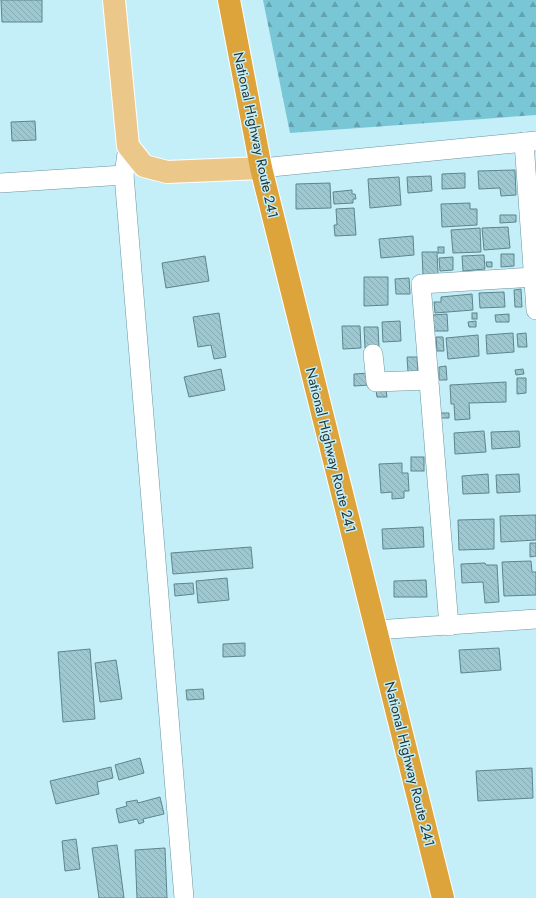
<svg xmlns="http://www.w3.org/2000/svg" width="536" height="898" font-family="Jost,sans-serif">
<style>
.forest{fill:url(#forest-firs)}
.building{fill:url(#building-back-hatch);stroke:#5d858d}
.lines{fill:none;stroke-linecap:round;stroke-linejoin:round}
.minor-casing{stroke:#6c959d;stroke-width:20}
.major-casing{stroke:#fff;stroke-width:24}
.highway-casing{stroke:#fff;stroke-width:24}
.minor{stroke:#fff;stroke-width:19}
.major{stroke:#ebc88a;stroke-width:22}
.highway{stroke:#dea43c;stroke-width:22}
.labels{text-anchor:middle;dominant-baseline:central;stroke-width:3;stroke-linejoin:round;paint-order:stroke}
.street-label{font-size:14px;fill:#243539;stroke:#c4eff8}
</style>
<defs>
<pattern id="forest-firs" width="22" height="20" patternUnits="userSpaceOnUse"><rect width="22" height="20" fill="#79c7d6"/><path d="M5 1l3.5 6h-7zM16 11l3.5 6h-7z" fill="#63a2af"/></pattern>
<pattern id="building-back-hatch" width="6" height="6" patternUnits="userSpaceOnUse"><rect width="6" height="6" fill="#9dc8d1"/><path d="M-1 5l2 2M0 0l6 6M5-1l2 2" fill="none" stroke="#87acb4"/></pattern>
</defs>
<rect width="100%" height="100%" fill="#c4eff8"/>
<polygon class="forest" points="263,0 536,0 536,115 290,133"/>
<g class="building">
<polygon points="1,0 42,0 42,22 2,22"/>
<polygon points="35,121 36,140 12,141 11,122"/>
<polygon points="515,170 516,195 501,196 500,188 479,189 478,171"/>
<polygon points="465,173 465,188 442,189 442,174"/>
<polygon points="431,176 432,191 408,193 407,177"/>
<polygon points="399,177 401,205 370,208 368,179"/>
<polygon points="330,183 331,208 296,209 296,184"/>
<polygon points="352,190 352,194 355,194 356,199 353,199 353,203 334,204 333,192"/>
<polygon points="470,203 470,209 477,209 477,225 442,227 441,204"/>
<polygon points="354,208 356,235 335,236 334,225 337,225 336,209"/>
<polygon points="500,215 516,215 516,222 500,223"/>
<polygon points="508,227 510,248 484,250 482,228"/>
<polygon points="480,228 481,252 453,253 451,230"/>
<polygon points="413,236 414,255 381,258 379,239"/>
<rect x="438" y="247" width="6" height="6"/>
<polygon points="422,252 437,252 438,274 423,275"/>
<polygon points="501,254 514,254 514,266 501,267"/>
<polygon points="484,255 485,269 463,271 462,256"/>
<polygon points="205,256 209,281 166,288 162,263"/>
<polygon points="453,257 453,270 440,271 439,258"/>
<polygon points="486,262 492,262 492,267 487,267"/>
<polygon points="364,277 388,277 388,305 364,306"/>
<polygon points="409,278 410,294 396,294 395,279"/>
<polygon points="521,289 522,307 515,307 514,290"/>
<polygon points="504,292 505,307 480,308 479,293"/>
<polygon points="472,294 473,310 435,313 434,302 441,302 441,297"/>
<polygon points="219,313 226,357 214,359 211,345 198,347 193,317"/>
<rect x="472" y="313" width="5" height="6"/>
<polygon points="447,314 448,331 434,331 433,315"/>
<polygon points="509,314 509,322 496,322 495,315"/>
<polygon points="400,321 401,341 383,342 382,322"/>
<polygon points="476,321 476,327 469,327 468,322"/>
<polygon points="342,326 360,326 361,348 343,349"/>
<polygon points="364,327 378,327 379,348 365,348"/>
<polygon points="513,333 514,352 487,354 486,335"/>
<polygon points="526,333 527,347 518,347 517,334"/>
<polygon points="478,335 479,356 448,359 446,338"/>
<polygon points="436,337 443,337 444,351 437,351"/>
<polygon points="407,357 417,357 418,372 408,372"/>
<polygon points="446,366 447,380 439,380 439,367"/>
<polygon points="221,369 225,390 189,397 184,377"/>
<polygon points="523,369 524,374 516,375 515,370"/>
<polygon points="370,373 370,385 354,386 354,374"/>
<polygon points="517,378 526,378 526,393 517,394"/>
<polygon points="506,382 506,402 469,403 470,419 455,420 454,404 451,404 450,385"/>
<polygon points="376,390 386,390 387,397 377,397"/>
<polygon points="438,413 449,413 449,418 439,418"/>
<polygon points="484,431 486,452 455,454 454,433"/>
<polygon points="519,431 520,447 492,449 491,432"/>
<rect x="411" y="457" width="13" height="14"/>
<polygon points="402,463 402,473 408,473 409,491 404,491 404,498 392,499 392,492 381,493 379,464"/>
<polygon points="488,474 489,493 463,494 462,476"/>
<polygon points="519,474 520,492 497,493 496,475"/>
<polygon points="536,515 536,540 501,542 500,516"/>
<polygon points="494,519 494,549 459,550 458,520"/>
<polygon points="423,527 424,547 383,549 382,529"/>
<polygon points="530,543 536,543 536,556 530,557"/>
<polygon points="251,547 253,568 173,574 171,553"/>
<polygon points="531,561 532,572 536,572 536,595 504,596 502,562"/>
<polygon points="485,563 486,565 497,565 499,602 485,603 483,582 462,583 461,564"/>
<polygon points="227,578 229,600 198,603 196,581"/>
<polygon points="426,580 427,597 394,597 394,581"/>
<polygon points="193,583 194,594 175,596 174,584"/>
<polygon points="245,643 245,656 223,657 223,644"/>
<polygon points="499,648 501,670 461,673 459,650"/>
<polygon points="90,649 95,719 63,722 58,652"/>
<polygon points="116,660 122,699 100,702 95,663"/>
<polygon points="203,689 204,699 187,700 186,690"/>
<polygon points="140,758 144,773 119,780 115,765"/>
<polygon points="111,767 113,778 97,782 99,794 56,804 50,781"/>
<polygon points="532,768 533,798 478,801 476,771"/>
<polygon points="160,797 164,814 143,819 144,822 139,824 137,819 119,823 116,809 127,806 126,802 137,800 138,803"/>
<polygon points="76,839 80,869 65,871 62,841"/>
<polygon points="117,845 124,898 99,898 92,848"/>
<polygon points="165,848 167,898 137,898 135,850"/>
</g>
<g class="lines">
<defs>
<g id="minor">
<polyline points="524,142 536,310"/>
<polyline points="128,146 124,175 184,898"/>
<polyline points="261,168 536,141"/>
<polyline points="0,183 124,175"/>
<polyline points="373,354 376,382 429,380"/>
<polyline points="449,626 421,284 534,277"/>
<polyline points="376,630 536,619"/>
</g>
<polyline id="major" points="114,0 128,146 144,166 167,172 261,168"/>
<polyline id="highway" points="229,0 261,168 443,898"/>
</defs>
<use href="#minor" class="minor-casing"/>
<use href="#major" class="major-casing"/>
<use href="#highway" class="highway-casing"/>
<use href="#minor" class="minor"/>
<use href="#major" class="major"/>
<use href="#highway" class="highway"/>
</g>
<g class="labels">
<g class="street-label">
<text transform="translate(256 135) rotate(78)">National Highway Route 241</text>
<text transform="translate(331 450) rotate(76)">National Highway Route 241</text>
<text transform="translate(410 764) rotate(76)">National Highway Route 241</text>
</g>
</g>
</svg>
